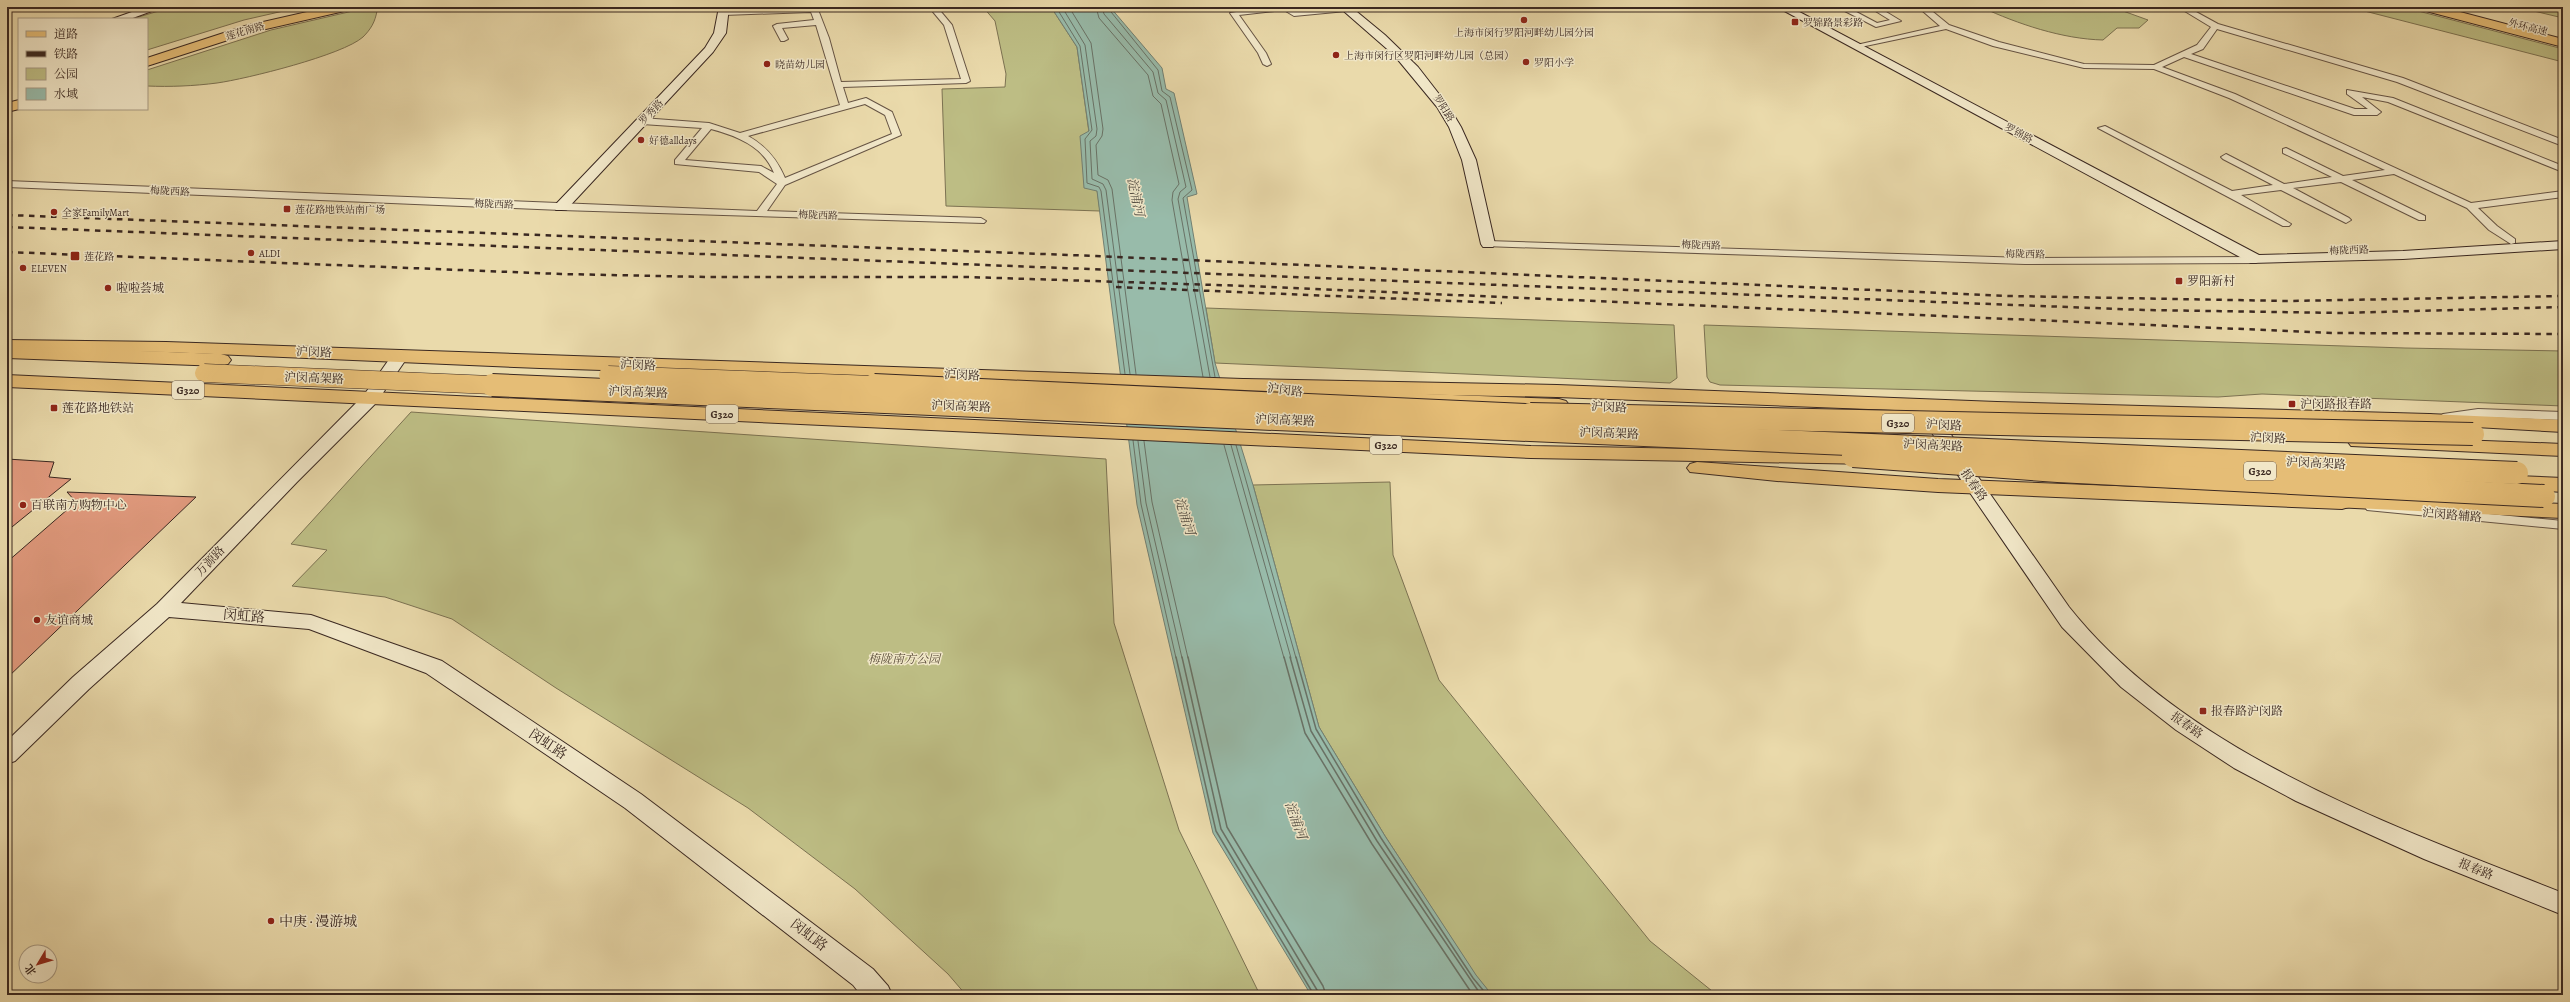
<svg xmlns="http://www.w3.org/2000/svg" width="2570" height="1002" font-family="Alegreya,'Noto Serif SC',serif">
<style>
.green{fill:#bdbd84;stroke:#7c7252}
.water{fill:#98bbaa;stroke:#728073}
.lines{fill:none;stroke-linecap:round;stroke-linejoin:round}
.shore-far1{stroke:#697266;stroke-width:1}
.shore{stroke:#697266;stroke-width:1.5}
.building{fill:#e19a7e;stroke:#3a2821}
.street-casing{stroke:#665444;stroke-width:2}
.secondary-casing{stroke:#3a2821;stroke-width:2}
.primary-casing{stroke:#3a2821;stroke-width:2}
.highway-casing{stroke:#3a2821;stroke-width:2}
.street{fill:#f1e7c8;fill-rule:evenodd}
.secondary{fill:#f1e7c8;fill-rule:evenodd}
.primary{fill:#e5bd76;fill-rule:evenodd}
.highway{fill:#e5bd76;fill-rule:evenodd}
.rail{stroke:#3a2821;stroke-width:2.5;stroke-dasharray:5.5 5.5;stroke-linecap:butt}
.highway-bridge-far1-casing{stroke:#3a2821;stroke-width:19;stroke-linecap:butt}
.highway-bridge-casing{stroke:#3a2821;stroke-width:24;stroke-linecap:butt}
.highway-bridge-far1{stroke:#e5bd76;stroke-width:18}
.highway-bridge{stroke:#e5bd76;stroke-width:22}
.poi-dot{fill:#8f2418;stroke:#f1e7c8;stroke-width:1.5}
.labels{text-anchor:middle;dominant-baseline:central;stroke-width:3;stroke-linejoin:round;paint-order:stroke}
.far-poi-label{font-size:10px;fill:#3a2821;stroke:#f1e7c8;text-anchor:start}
.far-street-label{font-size:10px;fill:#3a2821;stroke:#f1e7c8}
.shield{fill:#f1e7c8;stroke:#716153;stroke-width:1}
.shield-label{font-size:11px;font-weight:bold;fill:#3a2821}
.poi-label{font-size:12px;fill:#3a2821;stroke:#f1e7c8;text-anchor:start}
.street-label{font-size:12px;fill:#3a2821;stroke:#f1e7c8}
.park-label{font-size:12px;font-style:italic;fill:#5b4d3a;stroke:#f1e7c8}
.water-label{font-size:13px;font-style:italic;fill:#524d43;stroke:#f1e7c8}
.near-street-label{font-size:14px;fill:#3a2821;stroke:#f1e7c8}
.near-poi-label{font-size:14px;fill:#3a2821;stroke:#f1e7c8;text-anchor:start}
</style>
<rect width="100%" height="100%" fill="#eadaab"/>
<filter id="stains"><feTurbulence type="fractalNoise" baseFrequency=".005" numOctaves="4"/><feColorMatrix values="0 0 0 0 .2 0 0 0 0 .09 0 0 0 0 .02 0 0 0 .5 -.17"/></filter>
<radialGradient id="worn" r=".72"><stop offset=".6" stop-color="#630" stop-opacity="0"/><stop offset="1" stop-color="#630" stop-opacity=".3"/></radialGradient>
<g class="green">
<polygon points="172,7 301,7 244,20 147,50 147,19 132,19"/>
<path d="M370,7H374L377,11C375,22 371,29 363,37C343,55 246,79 217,83C194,86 170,87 147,86V70L271,30Z"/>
<polygon points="983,7 1051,7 1077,47 1100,211 946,206 942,89 1005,87 1006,74 995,21"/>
<path d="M1981,7H2112L2148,20L2139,28H2117L2103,40C2062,39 2018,24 1981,7Z"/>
<polygon points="2349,7 2403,7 2563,49 2563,62"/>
<polygon points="2517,7 2563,7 2563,18"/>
<polygon points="1206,308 1674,325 1677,378 1670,383 1215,363"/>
<polygon points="1704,325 2405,348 2563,351 2563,406 2262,394 2218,397 1720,385 1710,382 1707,377"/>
<polygon points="411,412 1106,459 1114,623 1179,830 1260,995 966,995 948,974 855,889 748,808 556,688 452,619 385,597 292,586 327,550 291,544"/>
<polygon points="1390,482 1393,555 1439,680 1650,941 1717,995 1492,995 1476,976 1385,836 1319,727 1253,485"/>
</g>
<polygon class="water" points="1051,7 1110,7 1162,68 1166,89 1174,93 1197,194 1187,197 1215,363 1253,485 1319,727 1385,836 1476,975 1492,995 1311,995 1213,833 1137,505 1097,191 1084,188 1080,136 1089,131 1077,47"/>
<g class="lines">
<g class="shore-far1">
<polyline points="1056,7 1080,46 1092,130 1085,139 1087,183 1099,187 1101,191 1125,374"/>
<polyline points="1062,7 1085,45 1097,129 1096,136 1090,141 1092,179 1103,184 1106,190 1130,374"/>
<polyline points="1069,7 1091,43 1103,129 1102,136 1096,145 1098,175 1108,180 1112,189 1136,374"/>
<polyline points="1096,7 1099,18 1148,75 1153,96 1161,104 1179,184 1173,192 1172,200 1203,377"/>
<polyline points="1102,7 1104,14 1153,72 1158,93 1166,100 1186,187 1180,192 1178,199 1210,377"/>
<polyline points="1107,7 1158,70 1162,91 1170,97 1192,190 1183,198 1215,377"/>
<polyline points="1133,440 1141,504 1176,658"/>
<polyline points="1138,441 1146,503 1182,658"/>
<polyline points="1144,441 1152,502 1188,658"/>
<polyline points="1224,445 1284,658"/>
<polyline points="1231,445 1291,658"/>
<polyline points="1236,445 1296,658"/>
</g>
<g class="shore">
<polyline points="1176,657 1216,831 1314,995"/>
<polyline points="1182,657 1221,829 1320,995"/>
<polyline points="1188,657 1227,827 1323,986 1326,995"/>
<polyline points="1284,657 1305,733 1372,844 1473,995"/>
<polyline points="1290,657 1311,731 1377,841 1481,995"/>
<polyline points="1296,657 1316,729 1381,838 1473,978 1487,995"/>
</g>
</g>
<g class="building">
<polygon points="7,459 54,462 49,477 71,479 7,531"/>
<polygon points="67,492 196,497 7,678 7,562 76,502"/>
</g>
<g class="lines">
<defs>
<g id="street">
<path d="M768,7H817L829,38L841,82L961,79L944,25L929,7H937L952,25L970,81L966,83L843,87L848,103L866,98L892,112L901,135L785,185L767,211L981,218L986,221L984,223L561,210L7,187V181L757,211L777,184L759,172L675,164V160L702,128L642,124L638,121L642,118L709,123L740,133L840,105L816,25L782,28L788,39L784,41H781L773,26L777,24L814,20L811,12L724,15L720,13L724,11ZM865,104L885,115L892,134L785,178C777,159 766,146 748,136ZM711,129C737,136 763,146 774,173L761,166L685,160Z"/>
<polygon points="1267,7 1290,7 1296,12 1344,7 1350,9 1346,11 1294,16 1284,10 1239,15 1266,53 1271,64 1267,66 1263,64 1258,53 1230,13"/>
<polygon points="1837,7 1847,7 1877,23 1890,20 1869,7 1878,7 1901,21 1876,27"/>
<polygon points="1918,7 1927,7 1949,25 1999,42 2084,64 2154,65 2197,45 2211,27 2178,7 2187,7 2218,24 2403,78 2563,140 2563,146 2397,82 2217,29 2203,49 2191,54 2355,109 2368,109 2347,94 2347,90 2393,98 2563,166 2563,172 2388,102 2362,97 2381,112 2377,115 2354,115 2184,57 2162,67 2235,94 2471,203 2563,191 2563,197 2478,208 2497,226 2515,239 2515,243 2511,244 2489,230 2467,208 2394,174 2352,180 2425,216 2425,220 2419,220 2341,182 2293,188 2349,218 2351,220 2346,223 2281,190 2241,195 2291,224 2289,226 2283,226 2098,128 2105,126 2232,191 2273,185 2223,159 2221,157 2226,154 2284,184 2332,177 2283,153 2283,149 2286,148 2343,176 2385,170 2229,98 2154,69 2084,68 1993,46 1946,29 1856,48 1852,46 1940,26"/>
<polygon points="1488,241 2025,258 2256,257 2261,260 2256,263 2025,264 1484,246 1484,242"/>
<polygon points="2478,409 2563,412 2563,420 2478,417 2443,422 2437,418 2443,414"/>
<polygon points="2372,503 2563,521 2563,529 2367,510 2365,507 2367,504"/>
</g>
<g id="secondary">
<polygon points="146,7 163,7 130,19 112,19"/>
<polygon points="719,7 729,7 726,33 713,52 566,210 556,210 554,207 556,204 705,48 714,33"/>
<polygon points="1339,7 1351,7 1385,35 1418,67 1449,107 1461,127 1476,160 1495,244 1493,247 1483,247 1481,244 1462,160 1449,127 1437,107 1394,55"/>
<polygon points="1777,7 1790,7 2259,255 2403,251 2563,241 2563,249 2403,259 2251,263"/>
<polygon points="401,350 409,355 376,403 297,482 181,603 311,615 442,661 641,794 873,969 888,986 892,995 861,995 853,985 625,808 426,673 309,629 169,617 89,689 15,761 7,764 7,741 73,677 157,604 364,395 395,351"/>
<path d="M1929,407L1935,408L1967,461L2069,607C2186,754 2393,826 2563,893V915L2424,859L2296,801L2234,768L2176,730L2121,687L2062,627L1949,462L1920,412L1923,408Z"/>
</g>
<g id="primary">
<polygon points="329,7 351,7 349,10 253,32 147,66 147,58 245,26"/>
<polygon points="19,100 19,109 7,112 7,103"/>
<polygon points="7,340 166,342 1243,379 1557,385 1997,402 2429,414 2436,416 2439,420 2436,424 2429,426 1997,414 1557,397 1243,391 540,368 166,352 7,350"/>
<polygon points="7,375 1531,446 1871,452 1878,454 1881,458 1878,462 1871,464 1531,458 7,387"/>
<polygon points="1697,462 1938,479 2342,495 2349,497 2353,502 2349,507 2342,509 1938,492 1777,481 1690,472 1687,468 1690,464"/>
</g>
<g id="highway">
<polygon points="2420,7 2441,7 2563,39 2563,47 2422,10"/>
<polygon points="7,346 221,354 228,356 231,360 228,364 221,366 7,358"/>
<polygon points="1243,379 1345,391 1559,399 1566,401 1569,405 1566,409 1559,411 1345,403 1236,389 1233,385 1236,381"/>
<polygon points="2429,414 2563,420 2563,432 2422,424 2419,420 2422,416"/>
<polygon points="2358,436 2563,444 2563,456 2351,446 2348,442 2351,438"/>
<polygon points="2492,475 2563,478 2563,492 2484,487 2481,482 2484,477"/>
<polygon points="2342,495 2563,504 2563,518 2334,507 2331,502 2334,497"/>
</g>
</defs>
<use href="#street" class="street-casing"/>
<use href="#secondary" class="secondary-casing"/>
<use href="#primary" class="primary-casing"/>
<use href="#highway" class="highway-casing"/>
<use href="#street" class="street"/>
<use href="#secondary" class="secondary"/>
<use href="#primary" class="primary"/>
<use href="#highway" class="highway"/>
<g class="rail">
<polyline points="7,215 1096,256 2010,296 2287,301 2563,296"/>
<polyline points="7,227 2144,310 2341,313 2563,307"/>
<polyline points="7,252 561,274 708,277 968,277 1247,286 2334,333 2563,334"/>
<polyline points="1116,287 1502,303"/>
</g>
<defs>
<g id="highway-bridge-far1">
<polyline points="204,373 516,386"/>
<polyline points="608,375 900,386"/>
</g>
<g id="highway-bridge">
<polyline points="492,385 2517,473"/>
<polyline points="874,385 1545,416"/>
<polyline points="1530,414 2473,434"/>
<polyline points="1853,456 2058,471 2544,496"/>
</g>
</defs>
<use href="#highway-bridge-far1" class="highway-bridge-far1-casing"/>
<use href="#highway-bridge" class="highway-bridge-casing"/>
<use href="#highway-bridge-far1" class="highway-bridge-far1"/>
<use href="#highway-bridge" class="highway-bridge"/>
</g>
<g class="poi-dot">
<circle cx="1524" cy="20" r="4"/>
<rect x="1791" y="18" width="8" height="8" rx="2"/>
<circle cx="1336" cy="55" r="4"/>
<circle cx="1526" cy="62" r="4"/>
<circle cx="767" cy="64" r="4"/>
<circle cx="641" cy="140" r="4"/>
<rect x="283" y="205" width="8" height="8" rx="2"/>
<circle cx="54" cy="212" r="4"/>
<circle cx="251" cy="253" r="4"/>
<rect x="70" y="251" width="10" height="10" rx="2"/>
<circle cx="23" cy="268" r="4"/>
<rect x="2175" y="277" width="8" height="8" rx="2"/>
<circle cx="108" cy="288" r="4"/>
<rect x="2288" y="400" width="8" height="8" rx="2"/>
<rect x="50" y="404" width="8" height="8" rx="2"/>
<circle cx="23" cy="505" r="4"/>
<circle cx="37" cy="620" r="4"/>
<rect x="2199" y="707" width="8" height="8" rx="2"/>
<circle cx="271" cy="921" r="4"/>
</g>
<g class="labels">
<g class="far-poi-label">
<text x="1803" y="22">罗锦路景彩路</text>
<text x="1524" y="32" text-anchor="middle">上海市闵行罗阳河畔幼儿园分园</text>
<text x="1344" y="55">上海市闵行区罗阳河畔幼儿园（总园）</text>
<text x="1534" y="62">罗阳小学</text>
<text x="775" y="64">晓苗幼儿园</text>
<text x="649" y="140">好德alldays</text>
<text x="295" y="209">莲花路地铁站南广场</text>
<text x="62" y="212">全家FamilyMart</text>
<text x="259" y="253">ALDI</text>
<text x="84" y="256">莲花路</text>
<text x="31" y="268">ELEVEN</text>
</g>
<g class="far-street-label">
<text transform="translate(2528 27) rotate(14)">外环高速</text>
<text transform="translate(245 31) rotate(-16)">莲花南路</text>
<text transform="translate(1444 108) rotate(58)">罗阳路</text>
<text transform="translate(651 112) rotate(-47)">罗秀路</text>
<text transform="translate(2019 133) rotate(28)">罗锦路</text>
<text transform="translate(170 191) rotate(3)">梅陇西路</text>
<text transform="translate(494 204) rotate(2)">梅陇西路</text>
<text transform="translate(818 215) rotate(2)">梅陇西路</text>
<text transform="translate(1701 245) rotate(2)">梅陇西路</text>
<text transform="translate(2349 250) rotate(-2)">梅陇西路</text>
<text transform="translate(2025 254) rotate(1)">梅陇西路</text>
</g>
<g class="shield">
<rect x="172" y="381" width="32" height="18" rx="3"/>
<rect x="706" y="405" width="32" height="18" rx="3"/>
<rect x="1882" y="414" width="32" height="18" rx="3"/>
<rect x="1370" y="436" width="32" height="18" rx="3"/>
<rect x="2244" y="462" width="32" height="18" rx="3"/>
</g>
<g class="shield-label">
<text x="188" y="390">G320</text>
<text x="722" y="414">G320</text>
<text x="1898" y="423">G320</text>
<text x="1386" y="445">G320</text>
<text x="2260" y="471">G320</text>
</g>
<g class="poi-label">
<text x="2187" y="281">罗阳新村</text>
<text x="116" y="288">啦啦荟城</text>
<text x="2300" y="404">沪闵路报春路</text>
<text x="62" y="408">莲花路地铁站</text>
<text x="31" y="505">百联南方购物中心</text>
<text x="45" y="620">友谊商城</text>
<text x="2211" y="711">报春路沪闵路</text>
</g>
<g class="street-label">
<text transform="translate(314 352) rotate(2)">沪闵路</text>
<text transform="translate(638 365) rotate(2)">沪闵路</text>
<text transform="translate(962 375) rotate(2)">沪闵路</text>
<text transform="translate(314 378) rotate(2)">沪闵高架路</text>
<text transform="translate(1285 390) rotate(7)">沪闵路</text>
<text transform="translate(638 392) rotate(2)">沪闵高架路</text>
<text transform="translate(961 406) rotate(2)">沪闵高架路</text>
<text transform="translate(1609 407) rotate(3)">沪闵路</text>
<text transform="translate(1285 420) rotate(2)">沪闵高架路</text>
<text transform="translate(1944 425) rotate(3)">沪闵路</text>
<text transform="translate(1609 433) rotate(2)">沪闵高架路</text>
<text transform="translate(2268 438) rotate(2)">沪闵路</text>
<text transform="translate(1933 445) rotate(3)">沪闵高架路</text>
<text transform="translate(2316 463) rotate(3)">沪闵高架路</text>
<text transform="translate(1974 485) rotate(55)">报春路</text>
<text transform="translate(2452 515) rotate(5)">沪闵路辅路</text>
<text transform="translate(210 561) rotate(-46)">万源路</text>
<text transform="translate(2187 725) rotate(35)">报春路</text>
<text transform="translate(2476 869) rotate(22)">报春路</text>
</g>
<g class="park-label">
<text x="904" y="659">梅陇南方公园</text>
</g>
<g class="water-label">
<text transform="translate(1136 197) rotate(78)">淀浦河</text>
<text transform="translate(1185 516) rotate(72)">淀浦河</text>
<text transform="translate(1296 820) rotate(70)">淀浦河</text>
</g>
<g class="near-street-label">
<text transform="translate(244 616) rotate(5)">闵虹路</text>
<text transform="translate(548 744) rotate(34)">闵虹路</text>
<text transform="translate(809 935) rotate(38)">闵虹路</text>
</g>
<g class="near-poi-label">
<text x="279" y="921">中庚 · 漫游城</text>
</g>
</g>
<rect width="2570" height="1002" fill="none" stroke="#eadaab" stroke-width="24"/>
<rect x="8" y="8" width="2554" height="986" fill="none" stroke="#3a2821" stroke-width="2"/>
<rect x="12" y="12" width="2546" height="978" fill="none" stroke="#3a2821"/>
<rect x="18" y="18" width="130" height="92" fill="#f1e7c8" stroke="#a89b85"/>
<rect x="26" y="31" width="20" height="6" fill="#e5bd76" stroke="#a89b85"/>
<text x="54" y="38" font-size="12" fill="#3a2821">道路</text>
<rect x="26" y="51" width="20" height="6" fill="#3a2821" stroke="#a89b85"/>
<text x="54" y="58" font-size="12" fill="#3a2821">铁路</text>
<rect x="26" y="68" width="20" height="12" fill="#bdbd84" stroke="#a89b85"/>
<text x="54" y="78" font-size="12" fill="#3a2821">公园</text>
<rect x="26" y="88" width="20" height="12" fill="#98bbaa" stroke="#a89b85"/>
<text x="54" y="98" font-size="12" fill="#3a2821">水域</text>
<g transform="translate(38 964) rotate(232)"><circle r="19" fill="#f1e7c8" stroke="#a89b85"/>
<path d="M0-3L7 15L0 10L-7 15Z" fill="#8f2418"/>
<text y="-6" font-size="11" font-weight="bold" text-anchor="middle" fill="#3a2821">北</text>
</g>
<rect width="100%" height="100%" filter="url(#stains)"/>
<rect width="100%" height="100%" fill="url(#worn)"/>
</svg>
